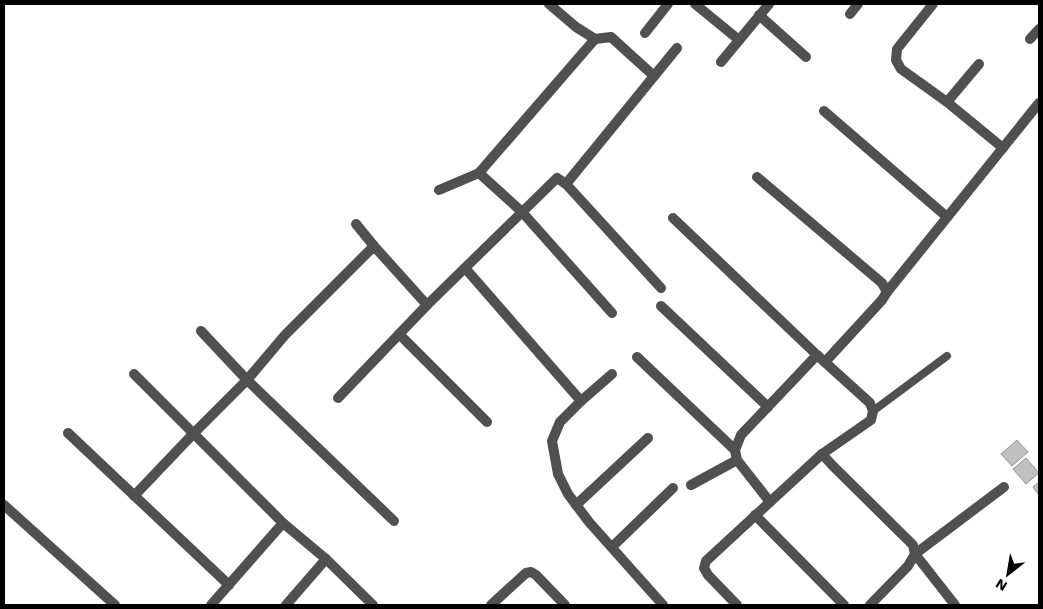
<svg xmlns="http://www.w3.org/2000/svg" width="1043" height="609" font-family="'Work Sans',sans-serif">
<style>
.building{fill:#c0c0c0;stroke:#949494}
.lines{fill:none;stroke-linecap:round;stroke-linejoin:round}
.lane{stroke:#505050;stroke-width:8}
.street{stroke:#505050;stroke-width:10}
</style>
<rect width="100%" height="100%" fill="#fff"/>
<g class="building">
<polygon points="1017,440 1028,452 1012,466 1001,454"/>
<polygon points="1026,458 1039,473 1026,484 1013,469"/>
<polygon points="1039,482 1039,495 1033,487"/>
</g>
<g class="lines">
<polyline class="lane" points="873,411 947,356"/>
<g class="street">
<polyline points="549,4 576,27 595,39 611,37 654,76"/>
<polyline points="695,4 739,40"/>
<polyline points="933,4 897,49 896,60 901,69 947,102 1003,148"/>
<polyline points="850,14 858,4"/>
<polyline points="759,15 806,57"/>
<polyline points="645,33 668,4"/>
<polyline points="1030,39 1039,29"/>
<polyline points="721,62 769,4"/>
<polyline points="947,102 979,64"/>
<polyline points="824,111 947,217"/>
<polyline points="479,173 522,212 612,313"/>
<polyline points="757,177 882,283 887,292 882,300 825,362"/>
<polyline points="566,184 677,48"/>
<polyline points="439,190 479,173 595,39"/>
<polyline points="673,218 817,355 870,403 873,411 871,420 822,454 832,465 913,545 915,554 908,566 870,605"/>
<polyline points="356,224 374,246"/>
<polyline points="465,268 581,401 560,422 552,441 558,474 568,494 589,522 663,605"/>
<polyline points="887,292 1039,103"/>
<polyline points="661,306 768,407"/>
<polyline points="201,331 247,380 394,521"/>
<polyline points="399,334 487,422"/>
<polyline points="637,357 735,450"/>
<polyline points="134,374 283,523 326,559"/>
<polyline points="338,398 427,305 557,178 566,184 661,288"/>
<polyline points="581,401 612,374"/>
<polyline points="68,433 229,585"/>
<polyline points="691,485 737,460"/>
<polyline points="134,496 194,433 247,380 285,335 374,246 427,305"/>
<polyline points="770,502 737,460 735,450 741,435 817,355"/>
<polyline points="4,505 115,605"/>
<polyline points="576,505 648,438"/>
<polyline points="755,515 844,605"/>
<polyline points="612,547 673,488"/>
<polyline points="211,605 283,523"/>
<polyline points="286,605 326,559 373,605"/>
<polyline points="491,605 526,573 531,572 536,575 565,605"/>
<polyline points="737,605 708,575 704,568 706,561 822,454"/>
<polyline points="955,605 915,554 1004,487"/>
</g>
</g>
<rect width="1043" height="609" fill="none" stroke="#000000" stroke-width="10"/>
<g transform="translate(1008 574) rotate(211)" stroke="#ffffff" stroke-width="4" paint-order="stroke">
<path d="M0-4L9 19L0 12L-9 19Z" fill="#000000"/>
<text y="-8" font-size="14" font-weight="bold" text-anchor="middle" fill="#000000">N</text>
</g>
</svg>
